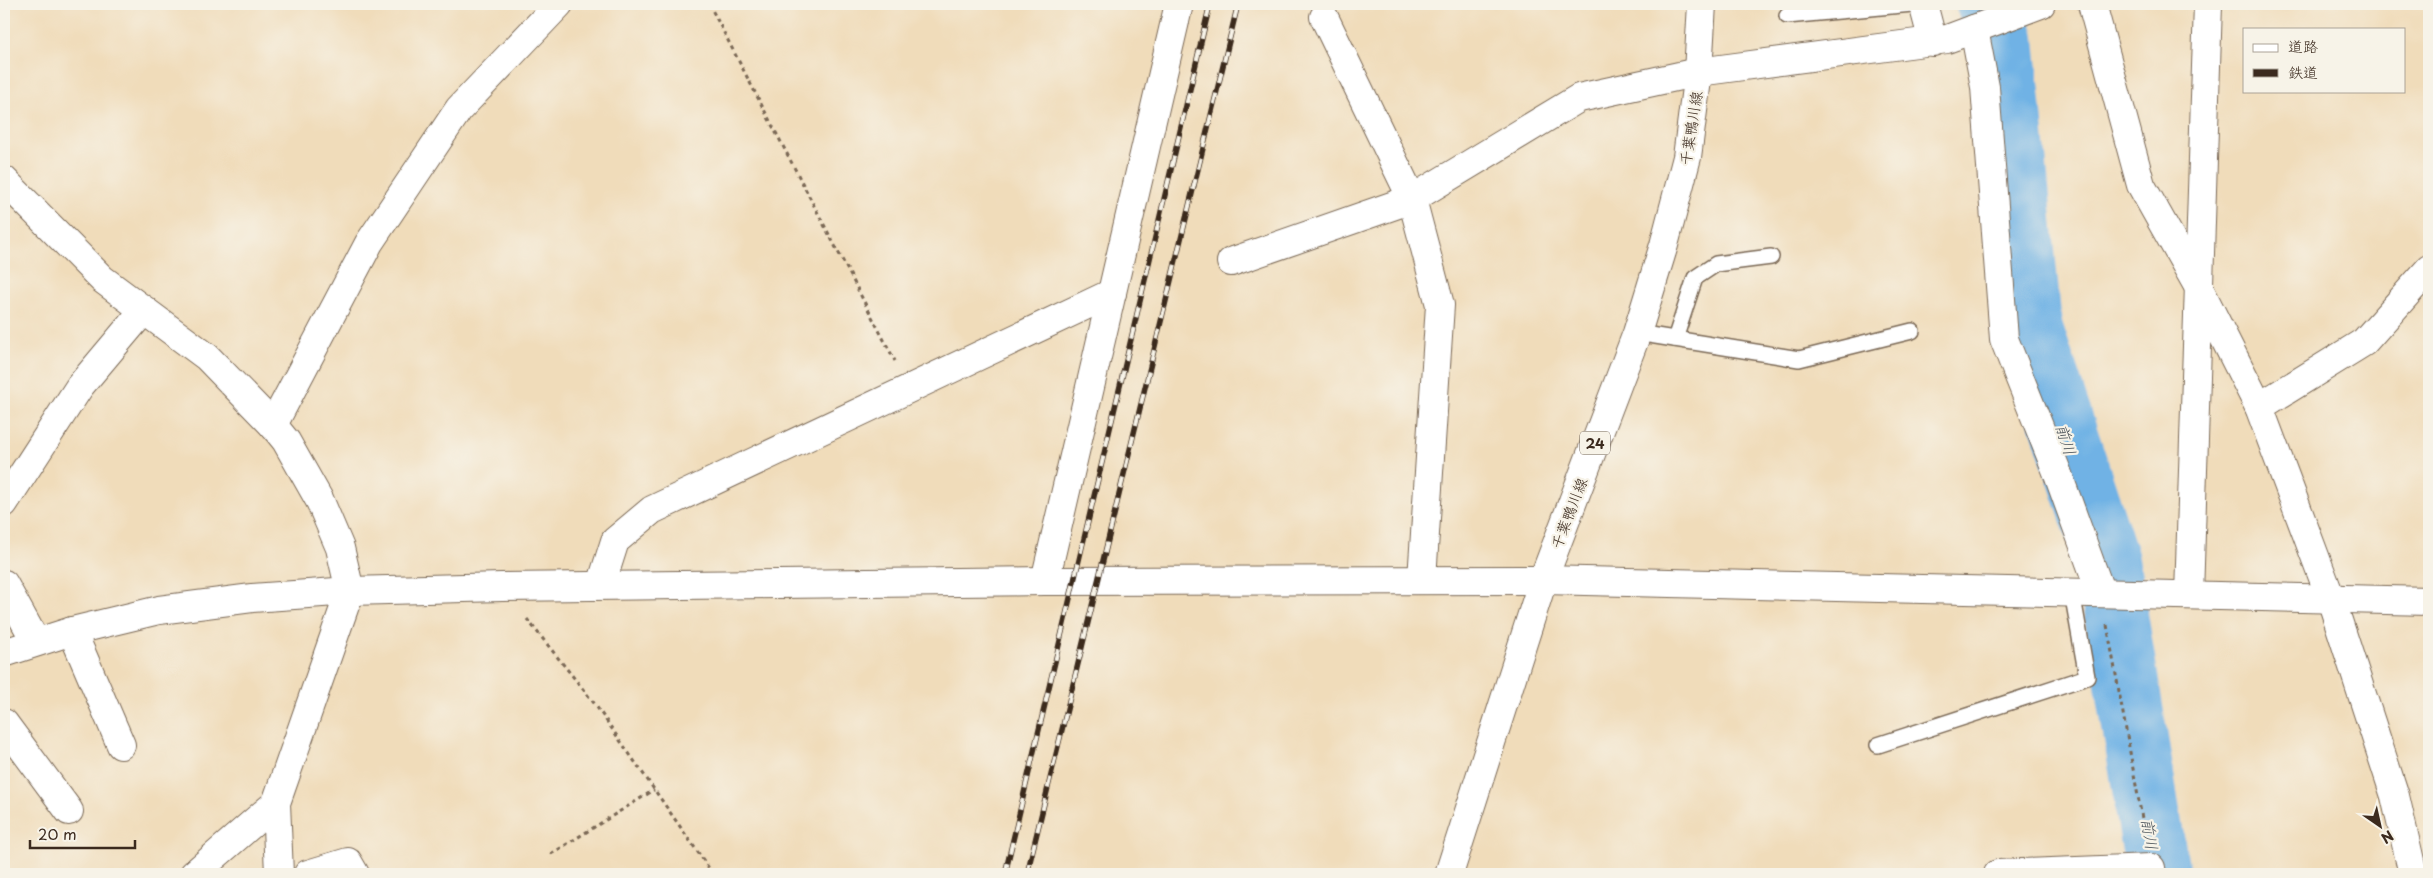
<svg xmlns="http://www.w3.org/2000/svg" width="2433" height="878" font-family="'Playpen Sans','Klee One',sans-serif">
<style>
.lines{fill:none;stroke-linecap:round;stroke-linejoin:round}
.river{stroke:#70b2e5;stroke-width:64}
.service-casing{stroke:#7a6855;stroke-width:18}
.minor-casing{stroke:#7a6855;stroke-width:30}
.tertiary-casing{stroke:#7a6855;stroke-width:30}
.primary-casing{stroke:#7a6855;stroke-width:30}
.path{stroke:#7a6855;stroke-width:3;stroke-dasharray:4 4;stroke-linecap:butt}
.service{stroke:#fff;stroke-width:15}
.minor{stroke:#fff;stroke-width:28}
.tertiary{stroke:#fff;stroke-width:28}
.primary{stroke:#fff;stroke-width:28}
.rail-casing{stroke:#3b2a1e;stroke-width:5.5}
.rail{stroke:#f7f3e8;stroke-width:4;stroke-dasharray:11;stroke-linecap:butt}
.labels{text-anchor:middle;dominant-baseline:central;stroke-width:4.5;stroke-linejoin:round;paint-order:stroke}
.shield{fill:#f7f3e8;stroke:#73665b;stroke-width:1}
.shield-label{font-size:14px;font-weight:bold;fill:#3b2a1e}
.street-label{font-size:15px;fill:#3b2a1e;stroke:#f7f3e8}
.water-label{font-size:16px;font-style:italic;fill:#4b535a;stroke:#f7f3e8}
</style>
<rect width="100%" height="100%" fill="#f7f3e8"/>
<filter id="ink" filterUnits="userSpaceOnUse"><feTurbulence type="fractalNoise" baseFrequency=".02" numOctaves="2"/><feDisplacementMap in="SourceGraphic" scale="10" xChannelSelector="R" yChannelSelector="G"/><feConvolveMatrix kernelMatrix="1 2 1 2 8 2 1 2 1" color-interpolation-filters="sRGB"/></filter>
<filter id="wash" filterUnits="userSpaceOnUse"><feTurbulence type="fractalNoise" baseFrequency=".0096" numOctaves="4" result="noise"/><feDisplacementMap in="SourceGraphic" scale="20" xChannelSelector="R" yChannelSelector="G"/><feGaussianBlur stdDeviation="1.12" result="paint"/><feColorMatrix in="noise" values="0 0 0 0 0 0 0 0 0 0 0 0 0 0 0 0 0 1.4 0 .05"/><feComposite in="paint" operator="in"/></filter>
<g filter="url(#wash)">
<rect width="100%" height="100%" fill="#f0dcba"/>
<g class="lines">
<polyline class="river" points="1988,4 2003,39 2030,326 2107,560 2158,874"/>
</g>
</g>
<g filter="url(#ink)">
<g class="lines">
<defs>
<g id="service">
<polyline points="1787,16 1912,4"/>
<polyline points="1637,333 1799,359 1912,331"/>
<polyline points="1675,339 1695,278 1716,264 1771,257"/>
<polyline points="1878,745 2087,677 2072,592"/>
</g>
<g id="minor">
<polyline points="1923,4 1933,42"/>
<polyline points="2092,4 2141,185 2199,288 2259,407 2331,599 2395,796 2413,874"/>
<polyline points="1324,17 1412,199 1440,305 1422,579"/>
<polyline points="1974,29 1985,87 2004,339 2056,469 2101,593"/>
<polyline points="4,180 102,279 207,357 273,425 286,441 320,501 340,548 350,591 276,803 279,874"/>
<polyline points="1231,262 1412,199 1579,98 1698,72 1947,39 2041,4"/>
<polyline points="2259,407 2364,342 2429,269"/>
<polyline points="273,425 369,243 459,109 559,4"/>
<polyline points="4,503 80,386 144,310"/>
<polyline points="1045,581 1179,4"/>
<polyline points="4,584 36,642"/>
<polyline points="601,585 615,541 652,510 1112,293"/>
<polyline points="72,631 121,745"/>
<polyline points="4,723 69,811"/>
<polyline points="194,874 276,803"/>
<polyline points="308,874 348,862 355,874"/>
<polyline points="1998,874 2151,868 2152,874"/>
</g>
<g id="tertiary">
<polyline points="2189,595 2208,4"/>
<polyline points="4,653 72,631 159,610 252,598 350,591 502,587 1045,581 1543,580 2429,601"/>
</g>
<polyline id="primary" points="1449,874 1543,580 1637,333 1664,245 1687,157 1698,72 1702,4"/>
</defs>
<use href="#service" class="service-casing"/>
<use href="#minor" class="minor-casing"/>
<use href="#tertiary" class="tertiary-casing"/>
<use href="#primary" class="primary-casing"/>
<g class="path">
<polyline points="709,4 895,361"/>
<polyline points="527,619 594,703 713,874"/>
<polyline points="2107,625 2145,835"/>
<polyline points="551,854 654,790"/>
</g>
<use href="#service" class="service"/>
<use href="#minor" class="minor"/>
<use href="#tertiary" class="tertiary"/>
<use href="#primary" class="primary"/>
<defs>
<g id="rail">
<polyline points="1005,874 1210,4"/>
<polyline points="1027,874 1238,4"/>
</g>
</defs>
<use href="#rail" class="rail-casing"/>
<use href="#rail" class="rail"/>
</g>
</g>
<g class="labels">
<rect class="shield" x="1580" y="431.5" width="30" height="23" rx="4"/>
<g class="shield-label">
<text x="1595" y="443">24</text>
</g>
<g class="street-label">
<text transform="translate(1690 128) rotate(-81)">千葉鴨川線</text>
<text transform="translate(1568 513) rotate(-69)">千葉鴨川線</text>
</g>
<g class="water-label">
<text transform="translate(2067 439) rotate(72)">前川</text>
<text transform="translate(2151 834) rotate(81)">前川</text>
</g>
</g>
<rect width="2433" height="878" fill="none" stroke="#f7f3e8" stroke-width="20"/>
<rect x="2243" y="28" width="162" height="65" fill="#f7f3e8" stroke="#aca397"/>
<rect x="2253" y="44" width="25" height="8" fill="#ffffff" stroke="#aca397"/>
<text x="2288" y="52" font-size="15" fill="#3b2a1e">道路</text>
<rect x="2253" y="69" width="25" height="8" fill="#3b2a1e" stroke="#aca397"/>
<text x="2288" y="78" font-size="15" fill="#3b2a1e">鉄道</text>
<g transform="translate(2380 826) rotate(146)" stroke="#f7f3e8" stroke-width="4" paint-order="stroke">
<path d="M0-4L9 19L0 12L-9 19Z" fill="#3b2a1e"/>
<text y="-8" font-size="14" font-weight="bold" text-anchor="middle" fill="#3b2a1e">N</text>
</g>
<path d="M30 840v8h105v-8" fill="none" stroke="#3b2a1e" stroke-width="2.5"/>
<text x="38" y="840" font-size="15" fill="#3b2a1e" stroke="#f7f3e8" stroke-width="4" paint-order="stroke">20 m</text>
</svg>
